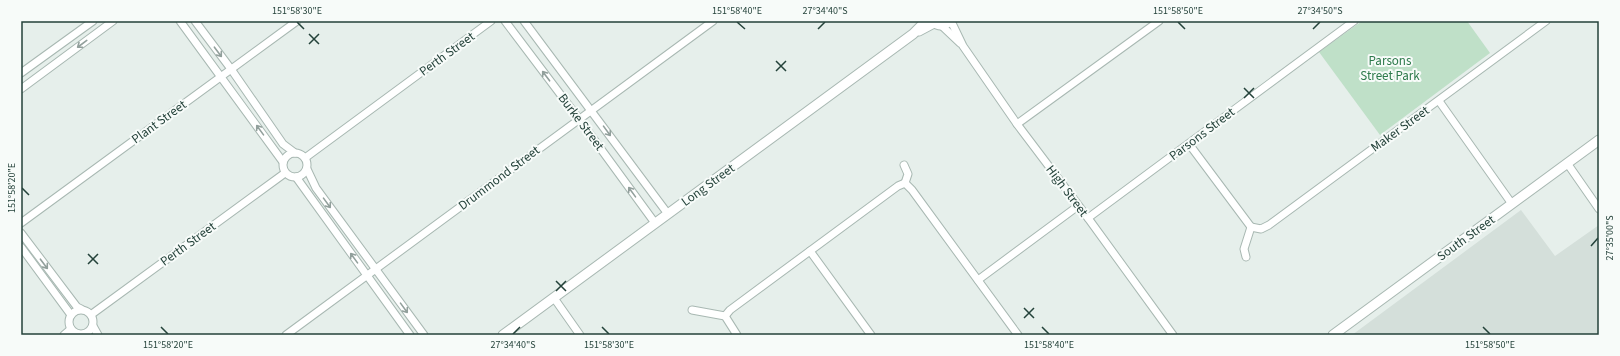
<svg xmlns="http://www.w3.org/2000/svg" width="1620" height="356" font-family="'Source Sans 3',sans-serif">
<style>
.built{fill:#d4dfda}
.green{fill:#bfe0c8}
.lines{fill:none;stroke-linecap:round;stroke-linejoin:round}
.minor-casing{stroke:#a8b8b2;stroke-width:9}
.tertiary-casing{stroke:#a8b8b2;stroke-width:11}
.minor{stroke:#fff;stroke-width:7}
.tertiary{stroke:#fff;stroke-width:9}
.oneway{stroke:#92a09c}
.ticks{fill:none;stroke:#24423a;stroke-width:1.5}
.labels{text-anchor:middle;dominant-baseline:central;stroke-width:4;stroke-linejoin:round;paint-order:stroke}
.street-label{font-size:13px;fill:#24423a;stroke:#f7fbf9}
.park-label{font-size:13px;fill:#2d7a4b;stroke:#f7fbf9}
.neatline{fill:none;stroke:#24423a;stroke-width:1.5}
.ticks-label{font-size:10px;text-anchor:middle;fill:#24423a}
</style>
<rect width="100%" height="100%" fill="#e6efeb"/>
<polygon class="built" points="1521,210 1555,256 1599,225 1599,335 1352,335"/>
<polygon class="green" points="1362,21 1467,21 1490,53 1380,135 1319,52"/>
<g class="lines">
<defs>
<g id="minor">
<polyline points="180,21 283,162"/>
<polyline points="195,21 231,69 283,144 295,153"/>
<polyline points="505,21 579,119 655,223"/>
<polyline points="524,21 668,214"/>
<polyline points="951,21 963,46 1017,124 1088,218 1173,335"/>
<polyline points="941,25 960,43"/>
<polyline points="21,73 93,21"/>
<polyline points="21,89 113,21"/>
<polyline points="1439,101 1512,204"/>
<polyline points="1017,124 1159,21"/>
<polyline points="1189,144 1251,227"/>
<circle cx="295" cy="165" r="12"/>
<polyline points="305,158 491,21"/>
<polyline points="1567,163 1599,209"/>
<polyline points="904,165 908,174 905,183 912,190 1018,335"/>
<polyline points="307,169 316,188 424,335"/>
<polyline points="296,177 410,335"/>
<polyline points="1088,218 1354,21"/>
<polyline points="21,223 297,21"/>
<polyline points="1251,227 1261,229 1269,225 1546,21"/>
<polyline points="21,233 77,307 81,309"/>
<polyline points="21,247 71,315"/>
<polyline points="810,251 871,335"/>
<polyline points="1246,257 1244,249 1251,227"/>
<polyline points="978,280 1078,206"/>
<polyline points="554,298 580,335"/>
<circle cx="81" cy="322" r="12"/>
<polyline points="692,310 725,316 737,335"/>
<polyline points="92,314 285,173"/>
<polyline points="725,316 730,310 898,186 905,183"/>
<polyline points="93,326 98,335"/>
<polyline points="64,335 71,329"/>
<polyline points="286,335 713,21"/>
</g>
<g id="tertiary">
<path d="M932,21C938,26 944,26 950,21"/>
<polyline points="919,31 934,23"/>
<polyline points="503,335 913,34 926,21"/>
<polyline points="1333,335 1599,140"/>
</g>
</defs>
<use href="#minor" class="minor-casing"/>
<use href="#tertiary" class="tertiary-casing"/>
<use href="#minor" class="minor"/>
<use href="#tertiary" class="tertiary"/>
</g>
<defs><path id="oneway-shaft" d="M-6 0H5M1.5-3L5.5 0L1.5 3" fill="none" stroke-width="1.6" stroke-linecap="round" stroke-linejoin="round"/></defs>
<g class="oneway">
<use href="#oneway-shaft" transform="translate(82 44) rotate(143)"/>
<use href="#oneway-shaft" transform="translate(218 52) rotate(53)"/>
<use href="#oneway-shaft" transform="translate(546 76) rotate(-127)"/>
<use href="#oneway-shaft" transform="translate(260 130) rotate(-126)"/>
<use href="#oneway-shaft" transform="translate(607 131) rotate(54)"/>
<use href="#oneway-shaft" transform="translate(632 192) rotate(-126)"/>
<use href="#oneway-shaft" transform="translate(327 203) rotate(54)"/>
<use href="#oneway-shaft" transform="translate(354 258) rotate(-126)"/>
<use href="#oneway-shaft" transform="translate(44 264) rotate(53)"/>
<use href="#oneway-shaft" transform="translate(404 308) rotate(54)"/>
</g>
<path class="ticks" d="M297,22L304,29M737,22L745,29M1178,22L1185,29M818,29L825,22M1313,29L1320,22M309,34L319,44M309,44L319,34M776,61L786,71M776,71L786,61M1244,88L1254,98M1244,98L1254,88M22,188L29,195M1591,246L1598,238M88,254L98,264M88,264L98,254M556,281L566,291M556,291L566,281M1024,308L1034,318M1024,318L1034,308M161,327L168,334M602,327L609,334M1042,327L1049,334M1483,327L1490,334M513,334L520,327"/>
<g class="labels">
<g class="street-label">
<text transform="translate(447 54) rotate(-36)">Perth Street</text>
<text transform="translate(159 122) rotate(-36)">Plant Street</text>
<text transform="translate(581 122) rotate(53)">Burke Street</text>
<text transform="translate(1400 129) rotate(-36)">Maker Street</text>
<text transform="translate(1202 134) rotate(-37)">Parsons Street</text>
<text transform="translate(499 178) rotate(-37)">Drummond Street</text>
<text transform="translate(708 185) rotate(-36)">Long Street</text>
<text transform="translate(1067 191) rotate(53)">High Street</text>
<text transform="translate(1466 238) rotate(-36)">South Street</text>
<text transform="translate(188 244) rotate(-36)">Perth Street</text>
</g>
<g class="park-label">
<text x="1390" y="61">Parsons<tspan x="1390" dy="15">Street Park</tspan></text>
</g>
</g>
<rect width="1620" height="356" fill="none" stroke="#f7fbf9" stroke-width="44"/>
<rect x="22" y="22" width="1576" height="312" class="neatline"/>
<g class="ticks-label">
<text x="297" y="14">151°58'30"E</text>
<text x="737" y="14">151°58'40"E</text>
<text x="825" y="14">27°34'40"S</text>
<text x="1178" y="14">151°58'50"E</text>
<text x="1320" y="14">27°34'50"S</text>
<text transform="translate(11 188) rotate(-90)" y="4">151°58'20"E</text>
<text transform="translate(1609 238) rotate(-90)" y="4">27°35'00"S</text>
<text x="168" y="348">151°58'20"E</text>
<text x="513" y="348">27°34'40"S</text>
<text x="609" y="348">151°58'30"E</text>
<text x="1049" y="348">151°58'40"E</text>
<text x="1490" y="348">151°58'50"E</text>
</g>
</svg>
